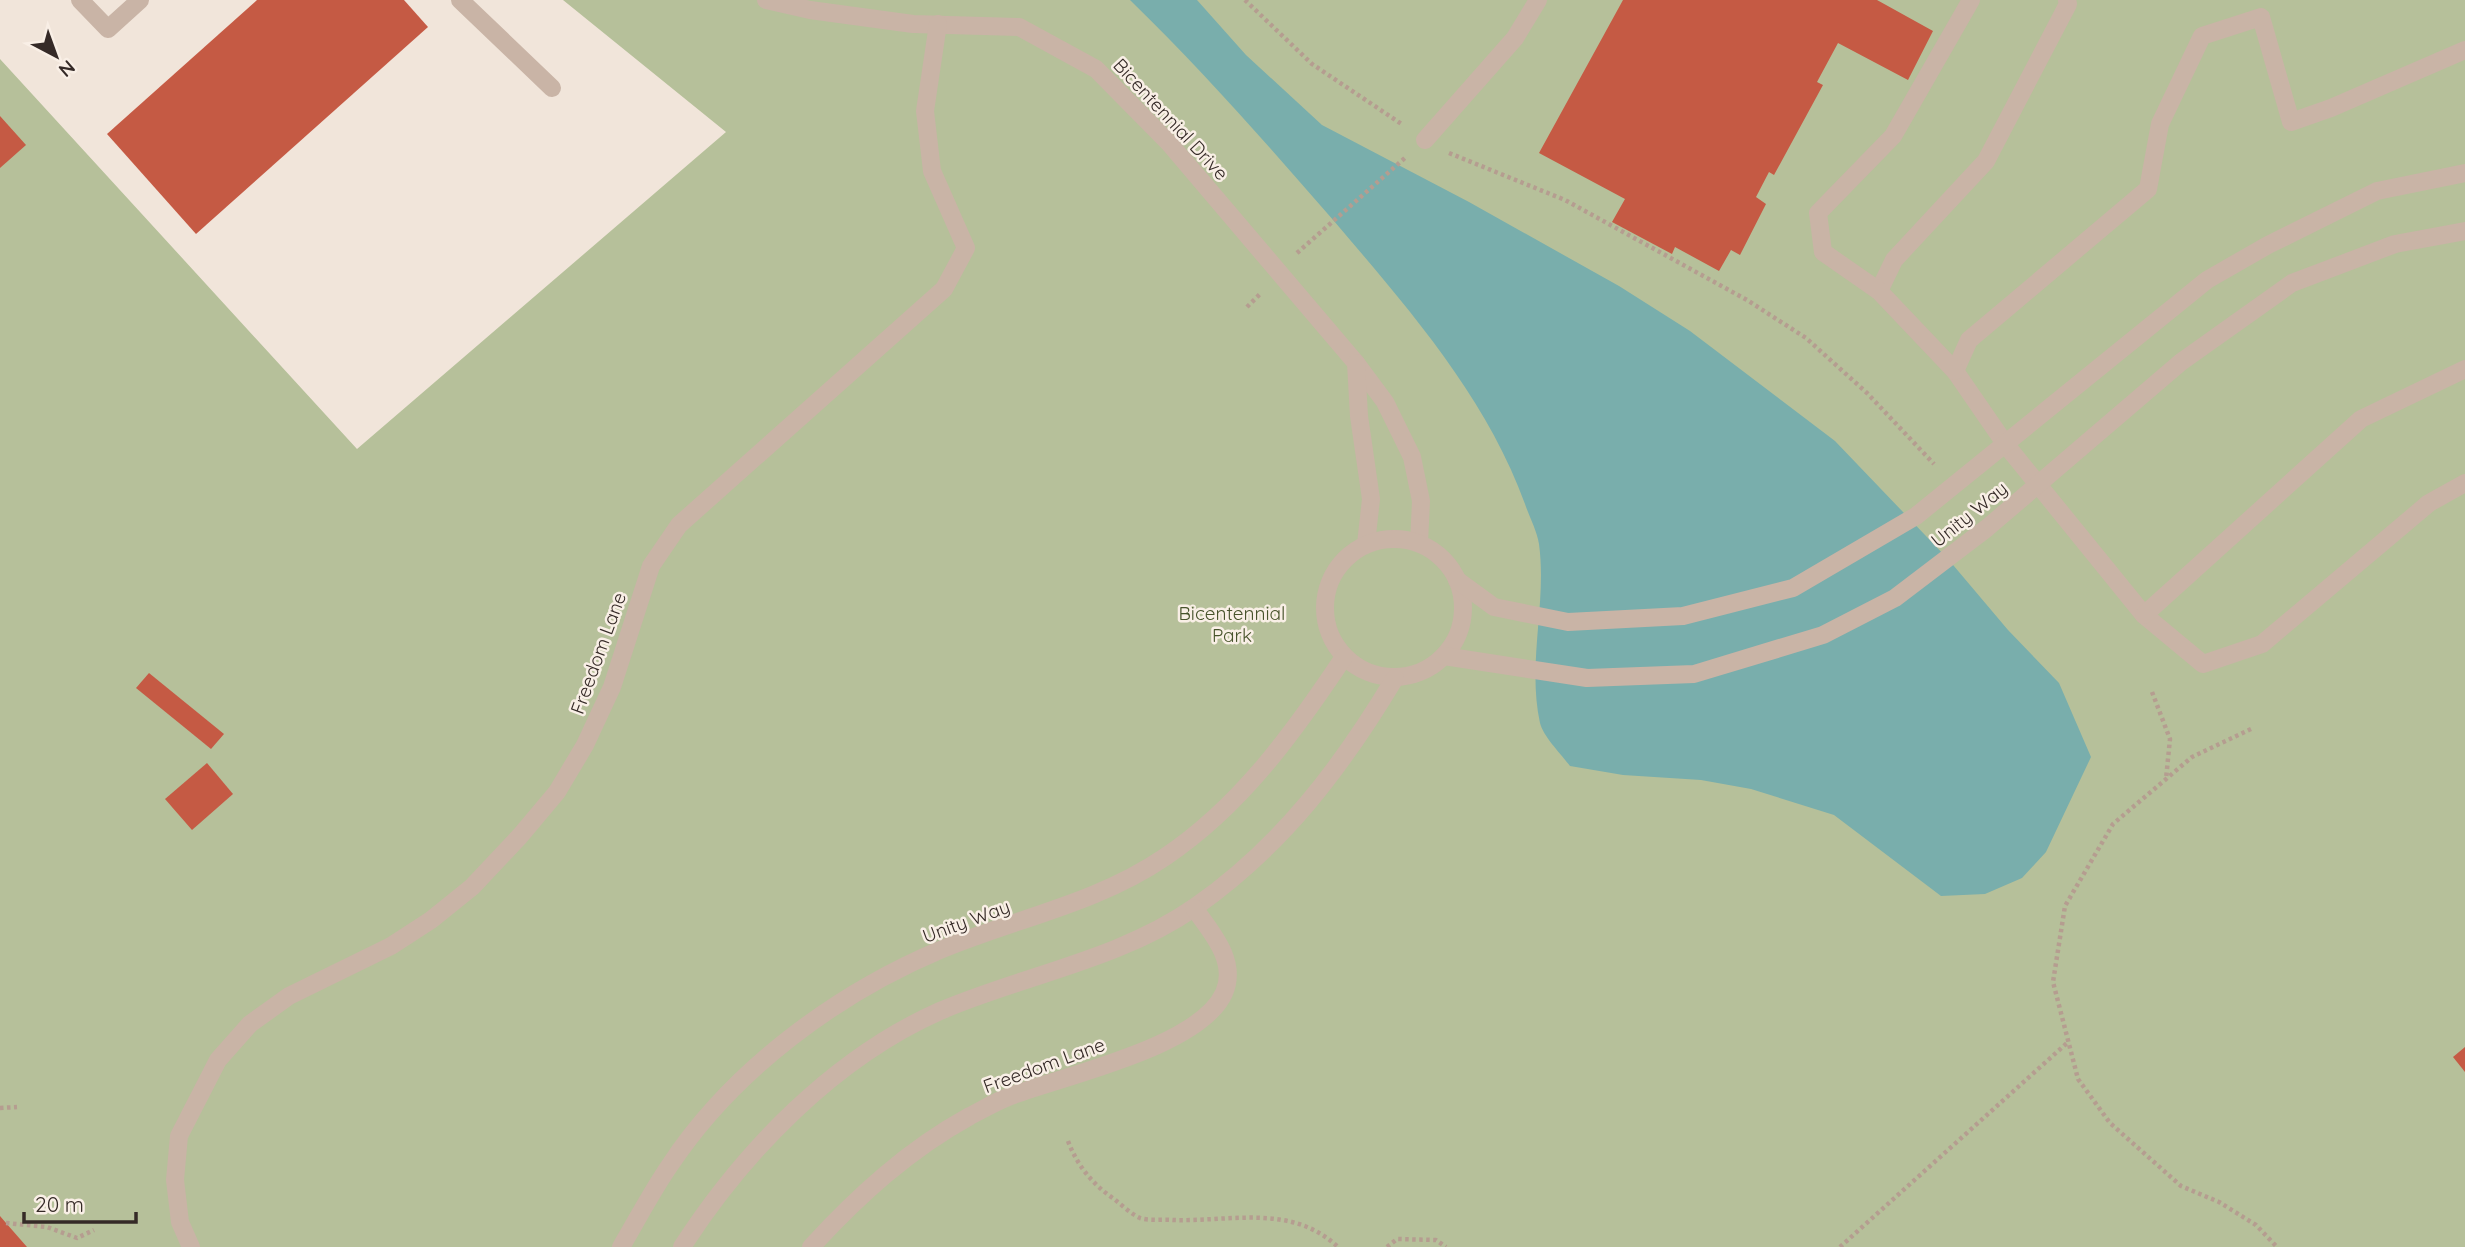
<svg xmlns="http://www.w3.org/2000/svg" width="2465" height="1247" font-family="Quicksand,sans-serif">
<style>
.green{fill:#b6c09a}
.water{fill:#79aeac}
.building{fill:#c55a44}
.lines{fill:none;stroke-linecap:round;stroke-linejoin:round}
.path{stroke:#b59d90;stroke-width:4.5;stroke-dasharray:3.5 3.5;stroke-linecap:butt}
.minor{stroke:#c9b4a6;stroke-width:18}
.labels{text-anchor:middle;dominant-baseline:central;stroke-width:5;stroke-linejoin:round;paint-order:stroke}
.street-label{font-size:19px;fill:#352a27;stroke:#f9efe6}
.park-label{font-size:19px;fill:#47532b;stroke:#f9efe6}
</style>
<rect width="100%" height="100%" fill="#f1e5da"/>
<polygon class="green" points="563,0 2465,0 2465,1247 0,1247 0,59 357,449 726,132"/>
<path class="water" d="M1130,0H1197L1246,55L1322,125L1469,202L1619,286L1690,331L1835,441L1948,559L2008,630L2059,683L2091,757L2046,852L2022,878L1985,894L1941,896L1834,815L1751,789L1701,780L1623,775L1570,766C1561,754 1543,736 1540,723C1527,663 1547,603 1539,544C1537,531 1529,516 1525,504C1486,396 1407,307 1334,221C1268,145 1202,70 1130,0Z"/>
<g class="building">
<polygon points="257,0 404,0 428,27 196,234 107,134"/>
<polygon points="1623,0 1877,0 1933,31 1908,80 1838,43 1817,82 1823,85 1774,175 1769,172 1756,197 1766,204 1740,255 1731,250 1719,271 1675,247 1672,254 1612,222 1625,199 1539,153"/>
<polygon points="0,116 26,145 0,168"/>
<polygon points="149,673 224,734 211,749 136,688"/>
<polygon points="207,763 233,794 192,830 165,799"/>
<polygon points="2465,1047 2465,1072 2453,1057"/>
<polygon points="0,1216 6,1223 27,1247 0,1247"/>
</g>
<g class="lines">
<g class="path">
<polyline points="1245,0 1312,64 1403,125"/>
<polyline points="1449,153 1565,200 1747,300 1806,338 1867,393 1934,464"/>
<polyline points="1297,253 1406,157"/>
<polyline points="1247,307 1261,293"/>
<polyline points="2152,692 2170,739 2166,779"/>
<polyline points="2251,729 2192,757 2113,824 2065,906 2053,982 2078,1079 2110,1123 2181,1186 2219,1202 2256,1225 2277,1247"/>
<polyline points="0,1108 17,1107"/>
<path d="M1068,1141C1077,1165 1092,1184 1114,1199C1122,1205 1131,1214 1140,1218C1149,1221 1163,1219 1173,1220C1230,1222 1291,1203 1338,1247"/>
<polyline points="6,1223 47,1227 77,1238 94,1230"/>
<polyline points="1387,1247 1397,1239 1436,1240 1446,1247"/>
<polyline points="1840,1247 2067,1043"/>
</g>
<g class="minor">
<polyline points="80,0 108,29 140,0"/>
<polyline points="460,0 552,88"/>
<polyline points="766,0 810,10 913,24 1019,27 1096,69 1169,143 1356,363 1385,402 1412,457 1421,501 1419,543"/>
<polyline points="2465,50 2331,108 2291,122 2261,17 2202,36 2160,124 2148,189 1969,340 1955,371 2006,445 2144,615 2203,664 2262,644 2429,503 2465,483"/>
<polyline points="1425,140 1515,38 1538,0"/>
<polyline points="1879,291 1894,260 1986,161 2068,4 2067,0"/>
<polyline points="1356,363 1359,416 1371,499 1366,544"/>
<polyline points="1955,371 1879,291 1823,252 1818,213 1893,136 1971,0"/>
<circle cx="1394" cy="608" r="69"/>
<polyline points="1457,580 1494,607 1568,622 1683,616 1793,588 1916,516 2207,280 2268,245 2377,191 2465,173"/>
<polyline points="2144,615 2361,419 2465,369"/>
<polyline points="1444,656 1587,678 1694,674 1823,635 1895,598 1987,528 2181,362 2292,283 2395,244 2465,231"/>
<polyline points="191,1247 180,1222 175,1180 179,1136 218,1060 250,1024 289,996 391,946 431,920 472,887 520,836 557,792 585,745 612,687 651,566 679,525 944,289 966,248 932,171 925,111 938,24"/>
<path d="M621,1247C637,1220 652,1191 670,1165C733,1070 836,994 940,950C1016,918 1096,904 1165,857C1241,806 1294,732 1344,657"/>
<path d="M682,1247C744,1151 834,1058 940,1011C1024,975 1119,960 1195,907C1282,846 1341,768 1395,678"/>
<path d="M811,1247C858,1196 908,1150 970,1116C982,1110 995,1102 1008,1097C1061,1076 1199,1048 1224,993C1238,961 1211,932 1194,908"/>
</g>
</g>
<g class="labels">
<g class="street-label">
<text transform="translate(1171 119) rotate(47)">Bicentennial Drive</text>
<text transform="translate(1969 514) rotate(-39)">Unity Way</text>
<text transform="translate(598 653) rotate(-70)">Freedom Lane</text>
<text transform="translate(966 921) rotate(-20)">Unity Way</text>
<text transform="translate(1044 1065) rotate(-20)">Freedom Lane</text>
</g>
<g class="park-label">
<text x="1232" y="613">Bicentennial<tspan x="1232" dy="22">Park</tspan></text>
</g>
</g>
<g transform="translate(56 56) rotate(139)" stroke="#f9efe6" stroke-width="5" paint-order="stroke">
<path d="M0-5L12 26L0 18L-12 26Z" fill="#352a27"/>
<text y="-10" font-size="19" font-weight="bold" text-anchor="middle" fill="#352a27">N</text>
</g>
<path d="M24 1212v10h112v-10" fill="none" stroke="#352a27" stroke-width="3.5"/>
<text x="35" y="1212" font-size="21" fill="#352a27" stroke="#f9efe6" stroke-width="5" paint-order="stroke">20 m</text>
</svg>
